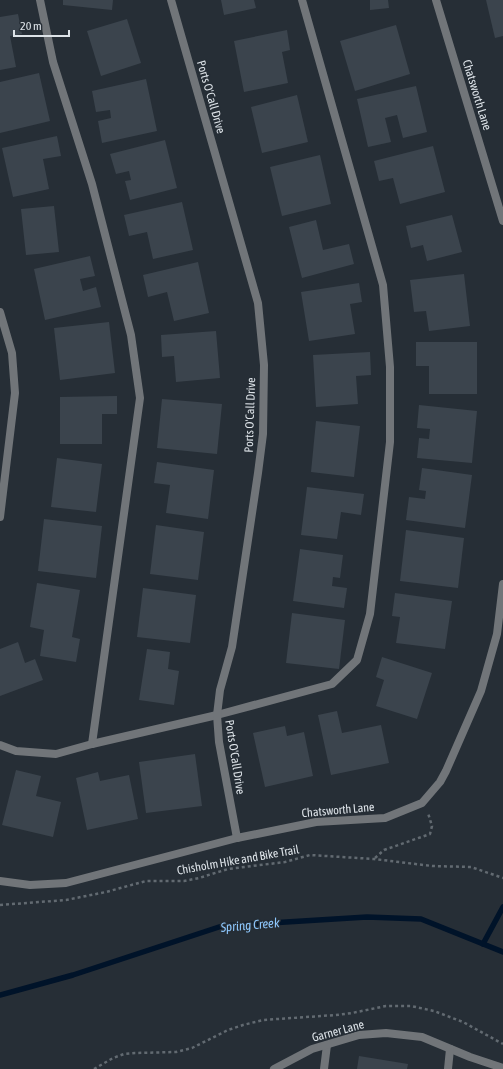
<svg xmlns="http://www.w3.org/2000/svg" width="503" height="1069" font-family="'Asap Condensed',sans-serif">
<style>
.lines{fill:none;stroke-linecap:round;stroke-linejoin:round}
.stream{stroke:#001329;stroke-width:5.5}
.building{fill:#3b444d}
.path{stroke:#626a71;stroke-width:2.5;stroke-dasharray:3 3;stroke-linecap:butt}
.lane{stroke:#717579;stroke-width:8}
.street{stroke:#717579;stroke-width:8}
.labels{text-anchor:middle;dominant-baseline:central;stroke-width:3;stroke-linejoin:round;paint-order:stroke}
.street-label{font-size:12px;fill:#dde3e8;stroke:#262e36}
.water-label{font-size:13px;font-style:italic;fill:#8ec8fe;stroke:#262e36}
</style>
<rect width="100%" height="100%" fill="#262e36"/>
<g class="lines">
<g class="stream">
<polyline points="483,944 503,907"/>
<polyline points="0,995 73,975 222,926 367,917 421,919 503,952"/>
</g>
</g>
<g class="building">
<polygon points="63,0 113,0 112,10 63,5"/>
<polygon points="221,0 254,0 256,8 224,15"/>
<polygon points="370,0 388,0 389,8 370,10"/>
<polygon points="486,0 503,0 503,36 495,38"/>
<polygon points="18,14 22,34 10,36 16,67 0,70 0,17"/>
<polygon points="127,19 141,63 101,76 87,31"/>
<polygon points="396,25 410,74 355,91 340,41"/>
<polygon points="287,30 290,50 282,52 288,83 244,92 234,41"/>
<polygon points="39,73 50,121 0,133 0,82"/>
<polygon points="146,79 157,131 102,143 98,121 111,118 110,110 96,112 92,91"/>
<polygon points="416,86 427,132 403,138 397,115 385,118 391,142 368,147 357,99"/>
<polygon points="297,95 308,142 262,153 251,107"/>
<polygon points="57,136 61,156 43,159 49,189 13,197 2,148"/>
<polygon points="165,140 177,188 130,200 125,181 131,180 129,171 116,174 110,154"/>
<polygon points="433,146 445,192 400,204 393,178 379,181 374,161"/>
<polygon points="320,155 331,204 282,216 270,167"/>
<polygon points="182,202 193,250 153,259 147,232 129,236 124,215"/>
<polygon points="54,206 59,252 26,255 21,209"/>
<polygon points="452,215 462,252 427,261 423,245 411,248 406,226"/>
<polygon points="316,220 323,250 349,244 354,264 302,278 289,227"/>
<polygon points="90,256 95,276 80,279 83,291 96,287 101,307 45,320 34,269"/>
<polygon points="198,262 209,313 174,321 167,292 148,297 143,275"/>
<polygon points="464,274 470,326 429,331 426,311 414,312 410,280"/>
<polygon points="359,283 362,302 350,304 355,334 309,341 301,292"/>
<polygon points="109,322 115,373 60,380 54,328"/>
<polygon points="216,331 220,378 176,382 174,356 162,357 161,335"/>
<polygon points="416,342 477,342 477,394 429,394 429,366 416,366"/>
<polygon points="370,352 371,375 356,376 358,404 316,407 313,355"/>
<polygon points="117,396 117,414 102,414 102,444 60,444 60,397"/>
<polygon points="162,399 222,404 217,454 157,448"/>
<polygon points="419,405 477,411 472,463 417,458 419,438 429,439 430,429 417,428"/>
<polygon points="316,421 360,426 354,477 311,472"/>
<polygon points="57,458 102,464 96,512 51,507"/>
<polygon points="157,462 214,470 208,519 166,513 170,485 154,483"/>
<polygon points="422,468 472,475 465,528 406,520 409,497 425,499 426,491 419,490"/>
<polygon points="307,487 364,494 361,515 341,512 337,539 301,535"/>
<polygon points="44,519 102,526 96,578 38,571"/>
<polygon points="156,525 204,532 198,580 150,574"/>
<polygon points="406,530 464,538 458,588 400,581"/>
<polygon points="300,549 343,555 340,578 333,577 332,586 347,588 344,608 293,601"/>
<polygon points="37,583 80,590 72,637 80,639 76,662 40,656 44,630 30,627"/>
<polygon points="143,588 196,595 190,643 137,637"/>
<polygon points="395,593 452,601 445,649 396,643 400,617 392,616"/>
<polygon points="292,613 345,620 339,669 286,663"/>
<polygon points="18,642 25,663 35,659 43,680 0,696 0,649"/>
<polygon points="147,649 170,652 168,669 179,671 174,705 139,700"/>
<polygon points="382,657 432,673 417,719 376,706 384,680 376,677"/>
<polygon points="337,711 342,733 381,725 389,763 331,775 318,715"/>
<polygon points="285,726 287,736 304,732 313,776 265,787 253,733"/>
<polygon points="195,754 202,806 146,813 139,762"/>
<polygon points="16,770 41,776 36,796 61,802 53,837 2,825"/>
<polygon points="98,772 100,781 129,775 138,819 87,830 76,778"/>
<polygon points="359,1056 408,1064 407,1069 357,1069"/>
</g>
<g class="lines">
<g class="path">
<polyline points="375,858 384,850 430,834 432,826 428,813"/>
<polyline points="0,905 66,900 106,892 146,881 184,881 199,878 228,869 285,862 310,855 374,859 432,866 471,867 503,878"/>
<polyline points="94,1069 113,1058 124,1054 135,1053 176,1052 192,1048 228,1030 243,1025 263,1020 336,1015 352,1013 386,1006 411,1006 434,1011 463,1022 503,1044"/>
</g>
<g class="lane">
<polyline points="40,0 53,62 92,184 131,335 140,398 92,744"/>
<polyline points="0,745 16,751 56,754 92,744 217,715 332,684 357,660 370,614 390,442 390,367 383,285 302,0"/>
<polyline points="324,1069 327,1045"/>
</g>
<g class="street">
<polyline points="171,0 258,303 264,365 263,434 258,473 232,647 220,690 217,715 219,742 237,838"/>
<polyline points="436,0 503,221"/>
<polyline points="0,312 12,353 15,393 0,517"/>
<polyline points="0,881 30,885 66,883 237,838 316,822 385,818 422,803 440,782 446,771 481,691 497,634 503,584"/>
<polyline points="274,1069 312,1049 359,1035 386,1033 422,1037 470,1057 503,1068"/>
<polyline points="448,1069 450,1049"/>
</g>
</g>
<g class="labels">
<g class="street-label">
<text transform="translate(477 95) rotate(73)">Chatsworth Lane</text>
<text transform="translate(211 97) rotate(74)">Ports O'Call Drive</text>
<text transform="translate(250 415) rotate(-88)">Ports O'Call Drive</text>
<text transform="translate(235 757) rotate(81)">Ports O'Call Drive</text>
<text transform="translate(338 810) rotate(-5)">Chatsworth Lane</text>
<text transform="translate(238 860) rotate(-10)">Chisholm Hike and Bike Trail</text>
<text transform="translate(338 1031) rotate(-15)">Garner Lane</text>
</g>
<g class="water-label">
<text transform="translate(250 925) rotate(-5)">Spring Creek</text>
</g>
</g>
<path d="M14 30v6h55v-6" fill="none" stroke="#dde3e8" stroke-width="2"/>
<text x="20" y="30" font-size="12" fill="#dde3e8" stroke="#262e36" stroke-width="3" paint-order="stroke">20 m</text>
</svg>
